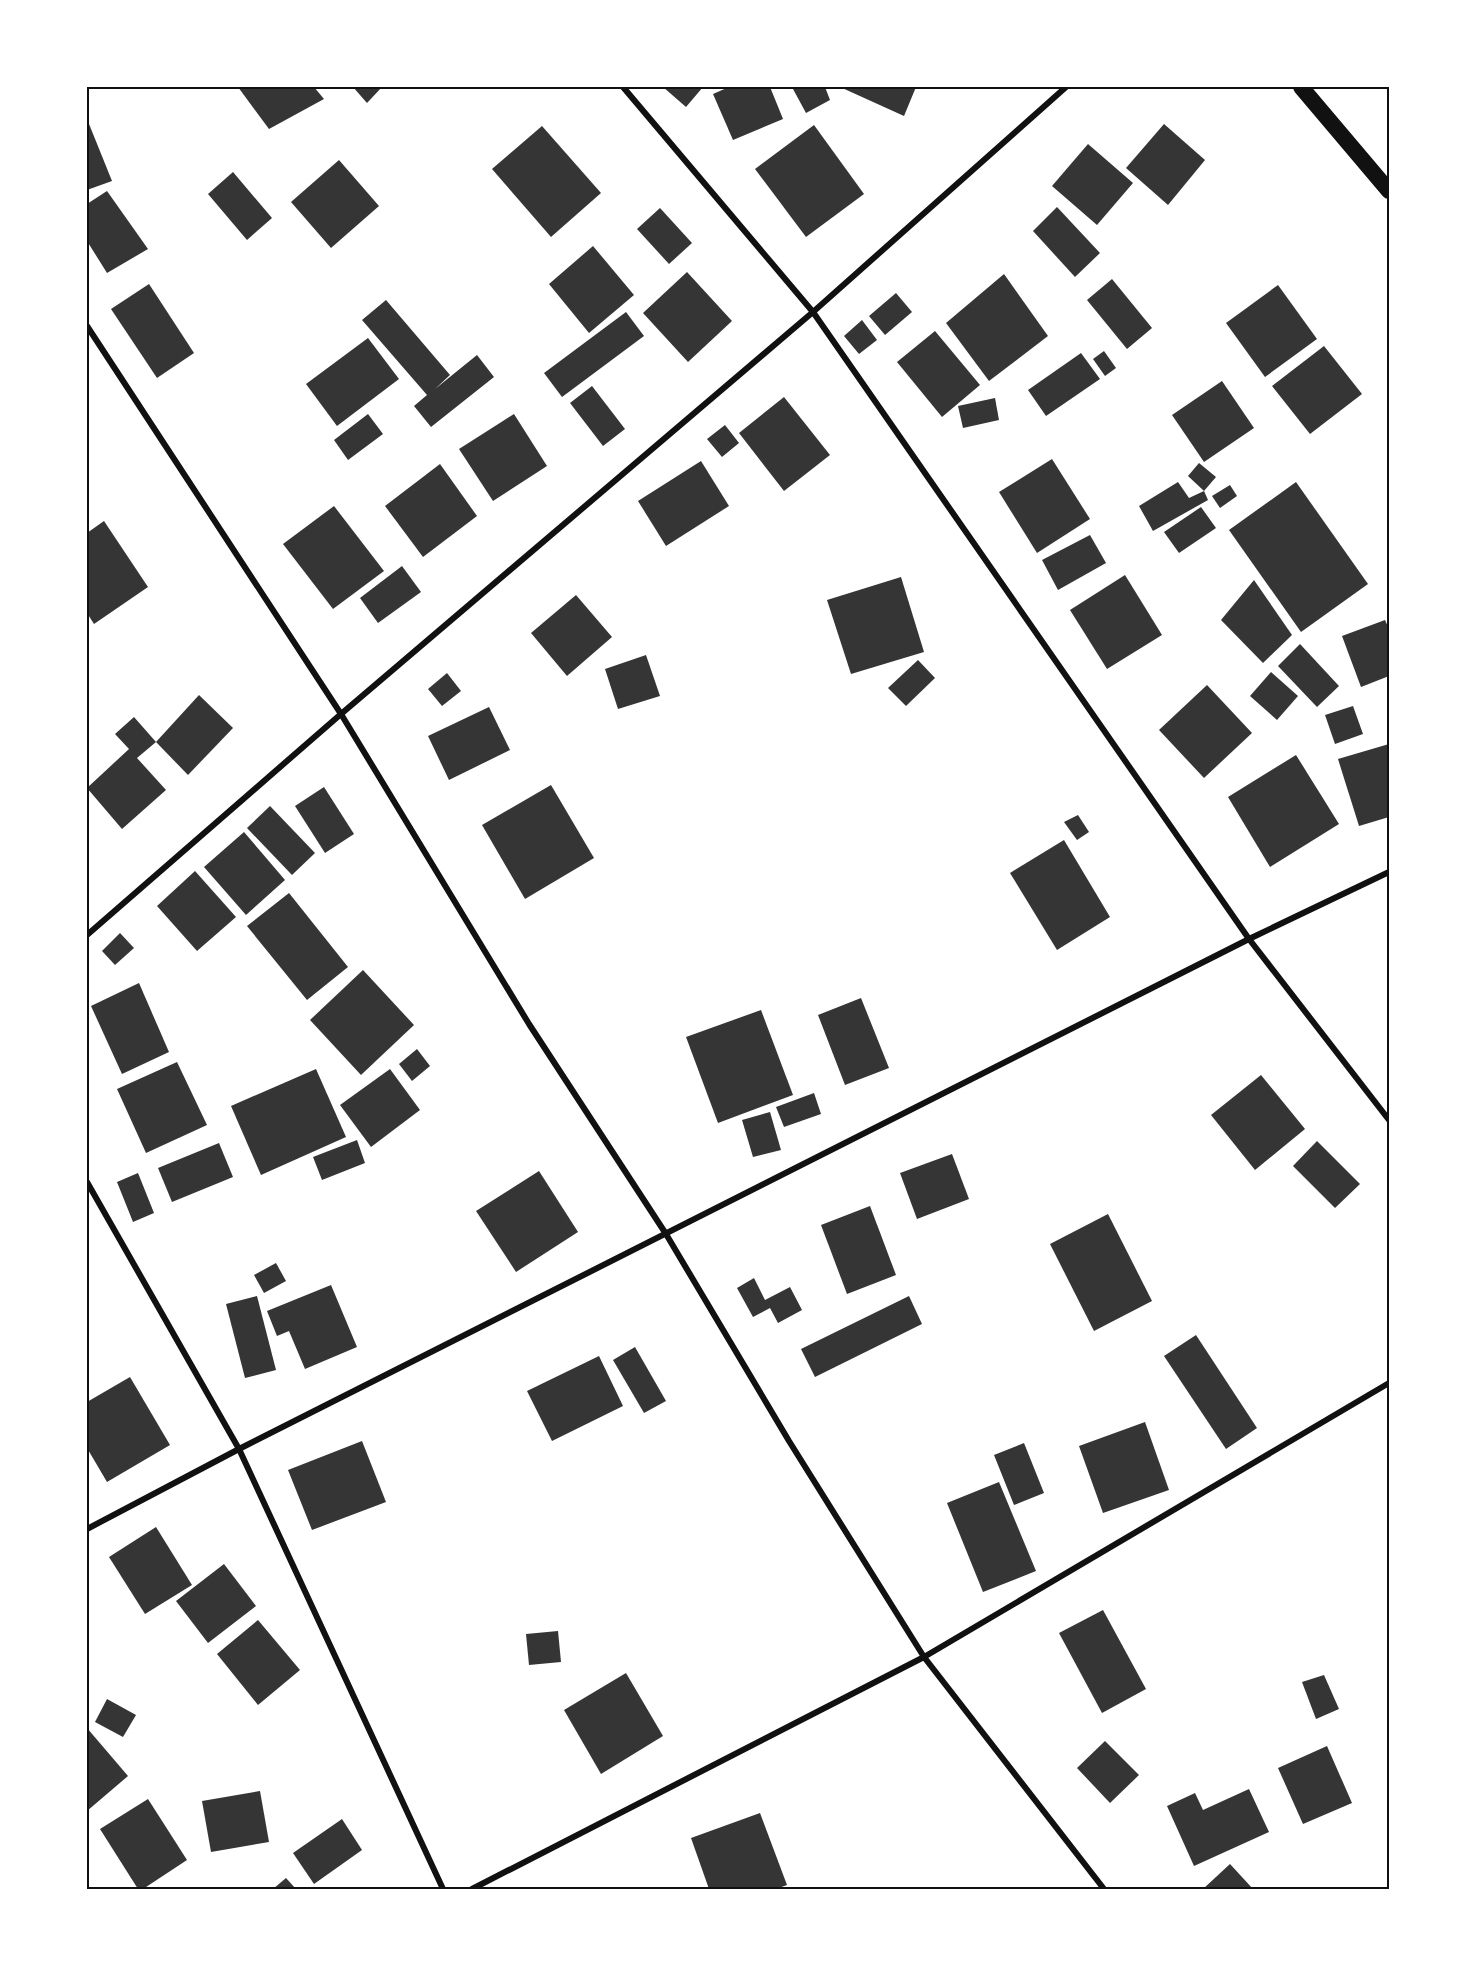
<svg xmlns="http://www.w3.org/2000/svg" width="1476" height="1976" font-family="Helvetica,sans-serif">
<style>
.building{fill:#353535}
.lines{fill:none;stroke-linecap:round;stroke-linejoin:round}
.minor{stroke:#111;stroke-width:6}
.trunk{stroke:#111;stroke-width:16}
.neatline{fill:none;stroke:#111;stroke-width:2}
</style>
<rect width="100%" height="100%" fill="#fff"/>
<g class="building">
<polygon points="238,87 314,87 324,99 269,129"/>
<polygon points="353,87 382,87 367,103"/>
<polygon points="663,87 703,87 686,107"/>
<polygon points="729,87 770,87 783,119 733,140 713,94"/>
<polygon points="798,87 825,87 830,100 806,113 793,89"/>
<polygon points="840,87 916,87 904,116"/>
<polygon points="87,119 112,181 87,190"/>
<polygon points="1164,124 1205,160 1168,205 1126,168"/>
<polygon points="814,125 864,194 806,237 755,169"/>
<polygon points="542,126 601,193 551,237 492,169"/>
<polygon points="1088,144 1133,183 1097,225 1052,186"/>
<polygon points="339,160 379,206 331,248 291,202"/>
<polygon points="233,172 272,218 247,240 208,194"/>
<polygon points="107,191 148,249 107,273 87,241 87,204"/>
<polygon points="1057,207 1100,253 1075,277 1033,231"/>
<polygon points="660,208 692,243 669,264 637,229"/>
<polygon points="593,246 634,295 589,333 549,284"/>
<polygon points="687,272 732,321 688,362 643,313"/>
<polygon points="1004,274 1048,336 989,381 946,323"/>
<polygon points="1112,279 1152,328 1127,349 1087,300"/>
<polygon points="149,284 194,353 157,378 111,309"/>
<polygon points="1278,285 1317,339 1265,377 1226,323"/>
<polygon points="896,293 912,312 885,335 869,316"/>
<polygon points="386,300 450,375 435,389 477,355 494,377 431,427 414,406 427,395 362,320"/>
<polygon points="626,312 644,336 562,397 544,373"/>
<polygon points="862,320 877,340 859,354 844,336"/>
<polygon points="935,331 980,385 942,417 897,362"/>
<polygon points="368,338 399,379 337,426 306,384"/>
<polygon points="1324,346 1362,394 1310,434 1272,386"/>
<polygon points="1104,351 1116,368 1105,376 1093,359"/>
<polygon points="1081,353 1100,379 1046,416 1028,390"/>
<polygon points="1222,381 1254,428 1204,462 1172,415"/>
<polygon points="592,386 625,429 603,446 570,403"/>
<polygon points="784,397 830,455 784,491 739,433"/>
<polygon points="995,398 999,420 963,428 958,406"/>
<polygon points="368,414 383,434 348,460 334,440"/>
<polygon points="514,414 547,466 493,501 459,449"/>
<polygon points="725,425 739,443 722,457 707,439"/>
<polygon points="1052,459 1090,519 1037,553 999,492"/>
<polygon points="701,461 729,506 666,546 638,501"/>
<polygon points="1199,463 1216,477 1204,491 1188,476"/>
<polygon points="440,464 477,516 423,557 385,506"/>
<polygon points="1178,482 1189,498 1204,491 1208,500 1153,531 1139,506"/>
<polygon points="1296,482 1368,584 1301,632 1229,530"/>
<polygon points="1230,485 1237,496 1220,508 1212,496"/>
<polygon points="334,506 384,571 333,609 283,544"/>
<polygon points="1201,507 1216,528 1179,553 1164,532"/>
<polygon points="104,521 148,587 94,624 87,613 87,533"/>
<polygon points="1090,535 1106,563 1058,590 1042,560"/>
<polygon points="402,566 421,592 378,623 360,598"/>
<polygon points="1125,575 1162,635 1107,669 1070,610"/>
<polygon points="901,577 924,652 851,674 827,600"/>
<polygon points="1254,580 1292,635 1263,663 1221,620"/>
<polygon points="576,595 612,637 567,676 531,633"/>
<polygon points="1385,620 1389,629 1389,676 1361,687 1342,636"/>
<polygon points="1300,644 1339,686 1317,707 1278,666"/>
<polygon points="646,655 660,696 618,709 605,669"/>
<polygon points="918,660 935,678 906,706 888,688"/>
<polygon points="1271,672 1298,696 1277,720 1250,696"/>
<polygon points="447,673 461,691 442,706 428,689"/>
<polygon points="1207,685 1252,733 1204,778 1159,730"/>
<polygon points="199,695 233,728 188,775 156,742"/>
<polygon points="1353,706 1363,734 1335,744 1325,715"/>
<polygon points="489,707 510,750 449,780 428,736"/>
<polygon points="134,717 156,742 137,758 166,790 122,829 87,788 129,749 115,734"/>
<polygon points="1389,744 1389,817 1359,826 1338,759"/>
<polygon points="1296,755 1339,824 1270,867 1228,797"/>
<polygon points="551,785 594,858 525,899 482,825"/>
<polygon points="324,787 354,834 325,853 295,806"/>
<polygon points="270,806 315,853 292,875 247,828"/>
<polygon points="1078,815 1089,832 1077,840 1064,822"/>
<polygon points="244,832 285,880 246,915 204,867"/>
<polygon points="1064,840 1110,917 1057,950 1010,873"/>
<polygon points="195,871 236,917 197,951 157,906"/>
<polygon points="289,893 348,967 307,1000 247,926"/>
<polygon points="120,933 134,948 115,965 102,951"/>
<polygon points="363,970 414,1025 361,1075 310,1020"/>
<polygon points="139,983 169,1052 122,1074 91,1006"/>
<polygon points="861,998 889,1068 845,1085 818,1015"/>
<polygon points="761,1010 793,1095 718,1123 686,1037"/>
<polygon points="417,1049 430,1066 412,1081 399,1064"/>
<polygon points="177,1062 207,1125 146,1153 117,1089"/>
<polygon points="316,1069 346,1137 261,1175 231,1106"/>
<polygon points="390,1069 420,1110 371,1147 340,1105"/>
<polygon points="1261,1075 1305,1129 1255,1170 1211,1115"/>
<polygon points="814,1093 821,1114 784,1127 776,1107"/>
<polygon points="770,1112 781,1150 753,1157 742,1120"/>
<polygon points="357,1140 365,1163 322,1180 313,1157"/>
<polygon points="1317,1141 1360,1184 1335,1208 1293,1166"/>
<polygon points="219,1143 233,1177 172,1202 158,1168"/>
<polygon points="952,1154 969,1199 917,1219 900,1173"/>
<polygon points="539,1171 578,1232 516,1272 476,1211"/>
<polygon points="138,1173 154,1213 133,1222 117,1182"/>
<polygon points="870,1206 896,1275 847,1294 821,1225"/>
<polygon points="1108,1214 1152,1301 1094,1331 1050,1244"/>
<polygon points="276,1263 286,1281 264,1293 254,1275"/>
<polygon points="754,1278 765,1300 790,1287 802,1310 778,1323 770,1308 753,1317 737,1288"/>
<polygon points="331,1285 357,1347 305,1369 289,1331 277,1336 267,1311"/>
<polygon points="257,1296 276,1370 245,1378 226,1304"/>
<polygon points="909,1296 922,1324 815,1377 801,1349"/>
<polygon points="1196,1335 1257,1428 1226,1449 1164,1356"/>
<polygon points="635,1347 666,1401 644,1413 613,1360"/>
<polygon points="599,1356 623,1406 552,1441 527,1391"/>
<polygon points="130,1377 170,1445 107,1482 87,1448 87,1402"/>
<polygon points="1145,1422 1169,1490 1103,1513 1079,1446"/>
<polygon points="362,1441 386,1502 312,1530 288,1470"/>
<polygon points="1024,1443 1044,1493 1014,1505 994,1455"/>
<polygon points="999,1482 1036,1571 983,1592 947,1503"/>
<polygon points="156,1527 192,1585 145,1614 109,1557"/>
<polygon points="224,1564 256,1606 208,1643 176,1601"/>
<polygon points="1103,1610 1146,1689 1102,1713 1059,1633"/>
<polygon points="258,1620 300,1670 258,1705 217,1654"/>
<polygon points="558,1631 561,1662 529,1665 526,1634"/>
<polygon points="626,1673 663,1736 601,1774 564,1710"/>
<polygon points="1324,1675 1339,1709 1316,1719 1302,1682"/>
<polygon points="107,1699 136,1715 123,1737 95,1722"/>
<polygon points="87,1728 128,1776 87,1811"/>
<polygon points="1105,1741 1139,1775 1110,1803 1077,1768"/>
<polygon points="1327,1746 1352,1803 1303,1824 1278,1768"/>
<polygon points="1249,1789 1269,1832 1194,1866 1167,1806 1195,1793 1203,1810"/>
<polygon points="260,1791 269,1842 211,1852 202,1801"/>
<polygon points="148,1799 187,1860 143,1889 138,1889 100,1829"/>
<polygon points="760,1813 787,1885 776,1889 709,1889 691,1838"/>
<polygon points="342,1819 362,1850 314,1884 293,1853"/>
<polygon points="1230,1864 1253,1889 1203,1889"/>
<polygon points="286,1878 296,1889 273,1889"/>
</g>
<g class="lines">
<g class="minor">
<polyline points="623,87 813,312 1249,939 1389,1120"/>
<polyline points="87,326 341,714 529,1024 666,1234 789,1441 924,1657 1104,1889"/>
<polyline points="87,935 341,714 813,312 1066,87"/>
<polyline points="87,1182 239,1449 443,1889"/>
<polyline points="87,1529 239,1449 1249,939 1389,872"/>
<polyline points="472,1889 924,1657 1389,1383"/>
</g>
<polyline class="trunk" points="1301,87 1389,191"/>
</g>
<rect width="1476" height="1976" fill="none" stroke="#ffffff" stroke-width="177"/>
<rect x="88" y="88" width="1300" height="1800" class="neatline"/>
</svg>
